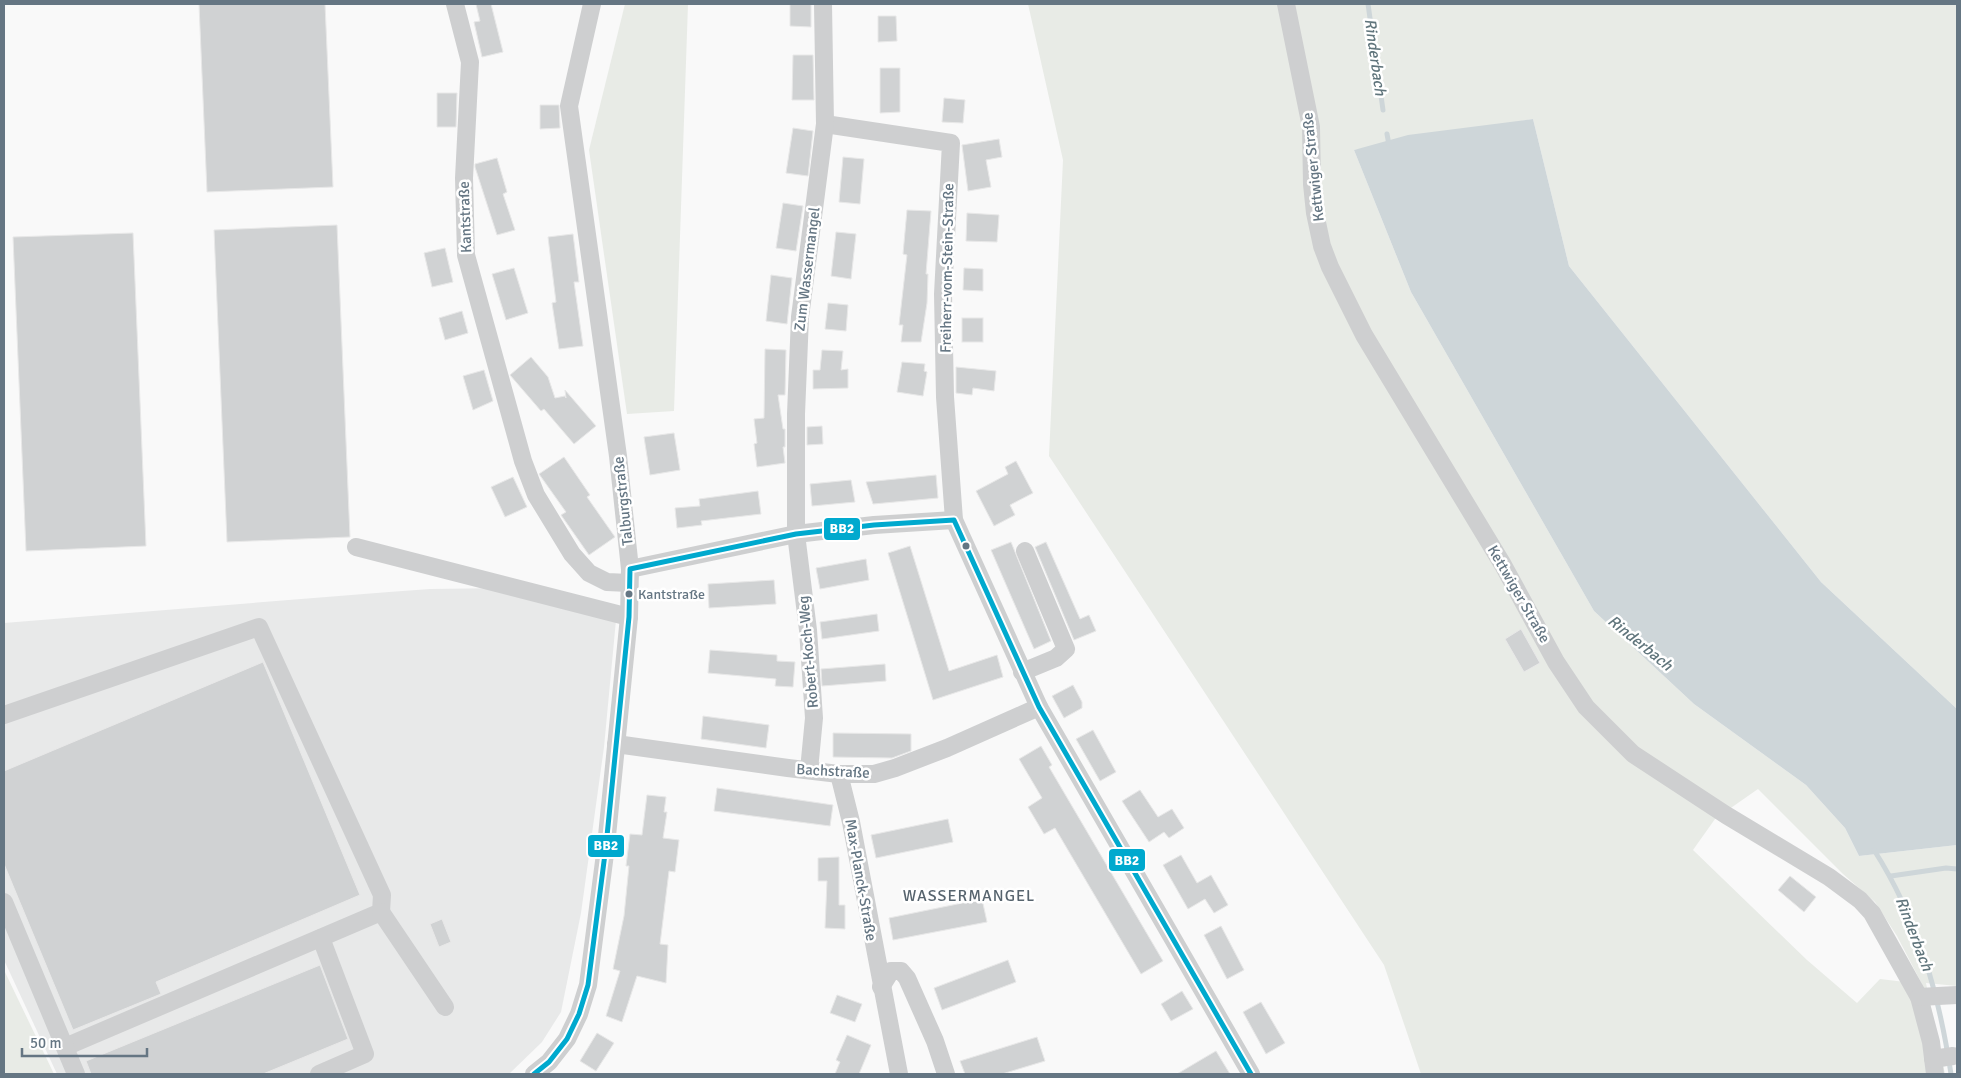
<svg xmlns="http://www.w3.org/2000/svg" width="1961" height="1078" font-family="Signika,sans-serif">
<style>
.built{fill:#e8e9e9}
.green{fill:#e8ebe6;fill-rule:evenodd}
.water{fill:#ced6d9}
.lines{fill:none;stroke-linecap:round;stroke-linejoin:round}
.stream{stroke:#ced6d9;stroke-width:5}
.building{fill:#d0d2d3;stroke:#e8e8e8}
.minor{stroke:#cecfd0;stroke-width:18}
.bus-1-casing{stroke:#fff;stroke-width:9}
.bus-1{stroke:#00a9ce;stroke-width:5}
.bus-dot{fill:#657683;stroke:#fff;stroke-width:2}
.labels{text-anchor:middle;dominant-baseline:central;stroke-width:5;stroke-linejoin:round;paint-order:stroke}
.bus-label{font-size:14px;fill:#657683;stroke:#fff;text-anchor:start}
.street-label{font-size:15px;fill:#657683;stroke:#fff}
.water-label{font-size:16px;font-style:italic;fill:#60757c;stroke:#fff}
.neighbourhood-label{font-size:16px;letter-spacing:1px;fill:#57646e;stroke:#fff}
.line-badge{stroke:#fff;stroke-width:2}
.badge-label{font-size:14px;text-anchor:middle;font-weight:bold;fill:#fff}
</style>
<rect width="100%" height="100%" fill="#f9f9f9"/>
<polygon class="built" points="505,588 616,620 604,747 581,913 561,1012 542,1042 509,1074 57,1074 4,960 4,623 389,592 430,589"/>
<g class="green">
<polygon points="625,4 688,4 674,411 627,414 589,150"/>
<path d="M1028,4H1957V709L1821,582L1569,266L1533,119L1354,150L1411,292L1594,611L1694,704L1806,785L1845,828L1859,856L1957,845V986L1926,983L1945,1074H1421L1384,965L1049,456L1063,160ZM1758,789L1843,874L1875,902L1897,936L1922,984L1880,979L1857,1003L1807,960L1693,850L1715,819Z"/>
<polygon points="4,970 54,1074 4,1074"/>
</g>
<polygon class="water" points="1533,119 1569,266 1821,582 1957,709 1957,845 1859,856 1845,828 1806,785 1694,704 1594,611 1411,292 1354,150 1408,135"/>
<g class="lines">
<g class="stream">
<polyline points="1368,4 1383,110"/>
<polyline points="1387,134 1389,145"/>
<path d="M1874,850C1918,919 1939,994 1951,1074"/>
<polyline points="1891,876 1946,868 1957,869"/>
</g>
</g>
<g class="building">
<polygon points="199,4 325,4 333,187 207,192"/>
<polygon points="476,4 491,4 503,52 482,57 474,22 480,21"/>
<polygon points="790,4 811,4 811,27 790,26"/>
<polygon points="878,16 896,16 897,41 878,42"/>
<polygon points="793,55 813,55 814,100 792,100"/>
<polygon points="880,68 900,68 900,112 880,113"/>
<polygon points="437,93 457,93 456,127 437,127"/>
<polygon points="944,98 965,100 963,123 942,122"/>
<polygon points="540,105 559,105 560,128 540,129"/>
<polygon points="793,128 813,131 808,176 786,173"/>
<polygon points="999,139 1002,157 986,160 991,187 968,191 962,145"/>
<polygon points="843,157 864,159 860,204 839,202"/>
<polygon points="497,158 507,192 503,194 515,230 497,235 475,167 475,164"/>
<polygon points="783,203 803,206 796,251 776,248"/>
<polygon points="907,210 931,211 926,274 928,274 927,303 921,342 901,342 903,325 899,325 907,255 903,254"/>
<polygon points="967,213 999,215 997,242 966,241"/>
<polygon points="337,225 350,537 227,542 214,230"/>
<polygon points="836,232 856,234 851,279 831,276"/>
<polygon points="133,233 146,546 26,551 13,237"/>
<polygon points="573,234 579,282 574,282 583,346 559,349 552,303 556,302 548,237"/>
<polygon points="445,248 453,282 432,287 424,253"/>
<polygon points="514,268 528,313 506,320 492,274"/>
<polygon points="964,268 983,269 983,291 963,290"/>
<polygon points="771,275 792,278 787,324 766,321"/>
<polygon points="828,303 848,305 846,331 825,329"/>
<polygon points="462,311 468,333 445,340 439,318"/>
<rect x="962" y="318" width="21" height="24"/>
<polygon points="765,349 786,350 785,395 778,395 783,429 785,429 785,447 783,447 785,463 757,467 754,444 757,443 754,419 764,418"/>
<polygon points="822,350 843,351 841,370 848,369 848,388 813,389 813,370 820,370"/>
<polygon points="531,357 548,377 555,398 565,396 566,398 565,390 596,426 574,444 544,409 541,411 510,375"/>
<polygon points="902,362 925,364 924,371 927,372 923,396 897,392"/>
<polygon points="956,367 996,371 994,391 973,388 972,395 956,393"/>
<polygon points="484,370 493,401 473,410 463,376"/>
<polygon points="822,426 823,444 807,445 807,427"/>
<polygon points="674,433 680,470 650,475 644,437"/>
<polygon points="564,457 590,495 587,497 615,537 589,555 561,515 566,512 539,474"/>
<polygon points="1016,461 1033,493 1010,505 1015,515 994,526 976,491 1008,474 1005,467"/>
<polygon points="936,475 938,498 906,501 873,504 866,482"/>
<polygon points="513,477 527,507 505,517 491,487"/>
<polygon points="851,480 855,502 812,506 810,484"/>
<polygon points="758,491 761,514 701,521 702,525 677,528 675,508 700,506 699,499"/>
<polygon points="1011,542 1051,641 1034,649 991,550"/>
<polygon points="1046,542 1080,619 1089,615 1096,631 1074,640 1035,547"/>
<polygon points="910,546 949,671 997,655 1003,677 933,700 888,553"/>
<polygon points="866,559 869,580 820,589 816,568"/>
<polygon points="774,580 776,604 709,608 708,584"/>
<polygon points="877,614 879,631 822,639 820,622"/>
<polygon points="1521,629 1540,663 1524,672 1505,639"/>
<polygon points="710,650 777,655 777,661 795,662 793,687 775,686 776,679 708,673"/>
<polygon points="263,662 360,895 156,982 161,994 73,1030 4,864 4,771"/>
<polygon points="885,664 886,681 822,686 821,669"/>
<polygon points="1073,685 1082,702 1082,708 1064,718 1052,696"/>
<polygon points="703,716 769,725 766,748 701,739"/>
<polygon points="1093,730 1116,772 1100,781 1076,739"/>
<polygon points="833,733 911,734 911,751 892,758 833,757"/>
<polygon points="1041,746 1052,765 1049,767 1163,961 1141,974 1055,828 1044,834 1028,807 1042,798 1019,759"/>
<polygon points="717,788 833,805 830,826 714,811"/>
<polygon points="1140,790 1158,817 1172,809 1184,828 1169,838 1164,832 1149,842 1122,801"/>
<polygon points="647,795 666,797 664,812 667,812 663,838 679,840 675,872 669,871 660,944 668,945 666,983 637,976 622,1022 606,1016 620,971 613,969 624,916 629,866 626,866 630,834 642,835"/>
<polygon points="948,819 953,842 876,858 871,835"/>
<polygon points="1181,855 1197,883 1211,875 1228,905 1214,913 1205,899 1188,909 1163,865"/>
<polygon points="839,857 839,905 845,905 845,929 825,928 827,881 818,881 818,858"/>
<polygon points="1790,876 1816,897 1804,912 1778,890"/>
<polygon points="982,899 987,922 893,940 889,918"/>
<polygon points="442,919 451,942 439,947 430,924"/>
<polygon points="1221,926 1244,970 1227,979 1204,935"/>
<polygon points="1008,960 1016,982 942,1010 934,988"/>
<polygon points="320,965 348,1039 263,1074 91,1074 86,1061"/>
<polygon points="1182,991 1193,1009 1171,1021 1161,1004"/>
<polygon points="837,995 862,1004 855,1022 830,1013"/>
<polygon points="1261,1002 1285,1043 1266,1054 1243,1012"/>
<polygon points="597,1033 614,1043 596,1071 580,1061"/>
<polygon points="847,1035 871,1045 859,1074 835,1074 840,1062 836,1060"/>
<polygon points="1037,1037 1045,1061 1002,1074 965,1074 960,1061"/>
<polygon points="1216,1051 1230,1074 1177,1074 1204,1058"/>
</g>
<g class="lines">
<g class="minor">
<polyline points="455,4 470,62 464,178 466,255 523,461 536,495 572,554 589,573 607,582 629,583"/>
<polyline points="1286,4 1311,127 1312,184 1315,213 1322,246 1330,267 1364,335 1503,565 1556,662 1586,707 1633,754 1726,815 1829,877 1860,900 1872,913 1919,997 1931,1042 1935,1074"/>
<polyline points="825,124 951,143 943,294 945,397 954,520 1039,707 1251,1074"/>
<polyline points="356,547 629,617"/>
<polyline points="630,569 796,534 874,525 954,520"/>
<polyline points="1022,672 1056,658 1066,649 1025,551"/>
<polyline points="4,715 259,627 382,895 381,912 65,1047"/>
<polyline points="616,744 788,768 839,774 874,774 895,768 947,748 1039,707"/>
<polyline points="809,770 814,718 808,630 796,534 796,414 800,317 825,124 823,4"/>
<polyline points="839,774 851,822 899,1074"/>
<polyline points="4,902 76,1074"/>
<polyline points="381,912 445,1007"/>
<polyline points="881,987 891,971 901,971 907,978 935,1041 946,1074"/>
<polyline points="1919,997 1957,995"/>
<polyline points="1933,1059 1953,1056"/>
<polyline points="319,1074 365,1054 321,938"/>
<polyline points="534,1074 549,1062 567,1039 579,1014 588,985 606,846 629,617 630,569 618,456 569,106 592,4"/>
</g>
<defs>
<polyline id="bus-1" points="534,1074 549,1062 567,1039 579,1014 588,985 606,846 629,617 630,569 796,534 874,525 954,520 1039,707 1251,1074"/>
</defs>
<use href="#bus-1" class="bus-1-casing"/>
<use href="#bus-1" class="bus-1"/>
</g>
<g class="bus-dot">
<circle cx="966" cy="546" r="4.5"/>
<circle cx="629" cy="594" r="4.5"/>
</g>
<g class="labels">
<g class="bus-label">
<text x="638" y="594">Kantstraße</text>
</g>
<g class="street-label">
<text transform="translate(1313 167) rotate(-96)">Kettwiger Straße</text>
<text transform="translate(465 217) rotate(-92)">Kantstraße</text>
<text transform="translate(947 268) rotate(-89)">Freiherr-vom-Stein-Straße</text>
<text transform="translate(807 269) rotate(-83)">Zum Wassermangel</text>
<text transform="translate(623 501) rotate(-96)">Talburgstraße</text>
<text transform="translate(1519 594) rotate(60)">Kettwiger Straße</text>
<text transform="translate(808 652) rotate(-95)">Robert-Koch-Weg</text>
<text transform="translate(833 771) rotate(3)">Bachstraße</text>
<text transform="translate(861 880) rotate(80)">Max-Planck-Straße</text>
</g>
<g class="water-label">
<text transform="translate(1375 57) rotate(82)">Rinderbach</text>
<text transform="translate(1640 643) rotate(39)">Rinderbach</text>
<text transform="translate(1914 934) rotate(69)">Rinderbach</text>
</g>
<g class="neighbourhood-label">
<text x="969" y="896">WASSERMANGEL</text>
</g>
</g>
<g class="line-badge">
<rect x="823" y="517" width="38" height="24" rx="5" fill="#00a9ce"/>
<rect x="587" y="834" width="38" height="24" rx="5" fill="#00a9ce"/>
<rect x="1108" y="848" width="38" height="24" rx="5" fill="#00a9ce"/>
</g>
<g class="badge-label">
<text x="842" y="533">BB2</text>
<text x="606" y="850">BB2</text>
<text x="1127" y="865">BB2</text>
</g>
<rect width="1961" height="1078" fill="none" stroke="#657683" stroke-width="10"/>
<path d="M22 1048v8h125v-8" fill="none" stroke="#657683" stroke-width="2.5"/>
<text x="30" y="1048" font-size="15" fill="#657683" stroke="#ffffff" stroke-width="4" paint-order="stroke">50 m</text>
</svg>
